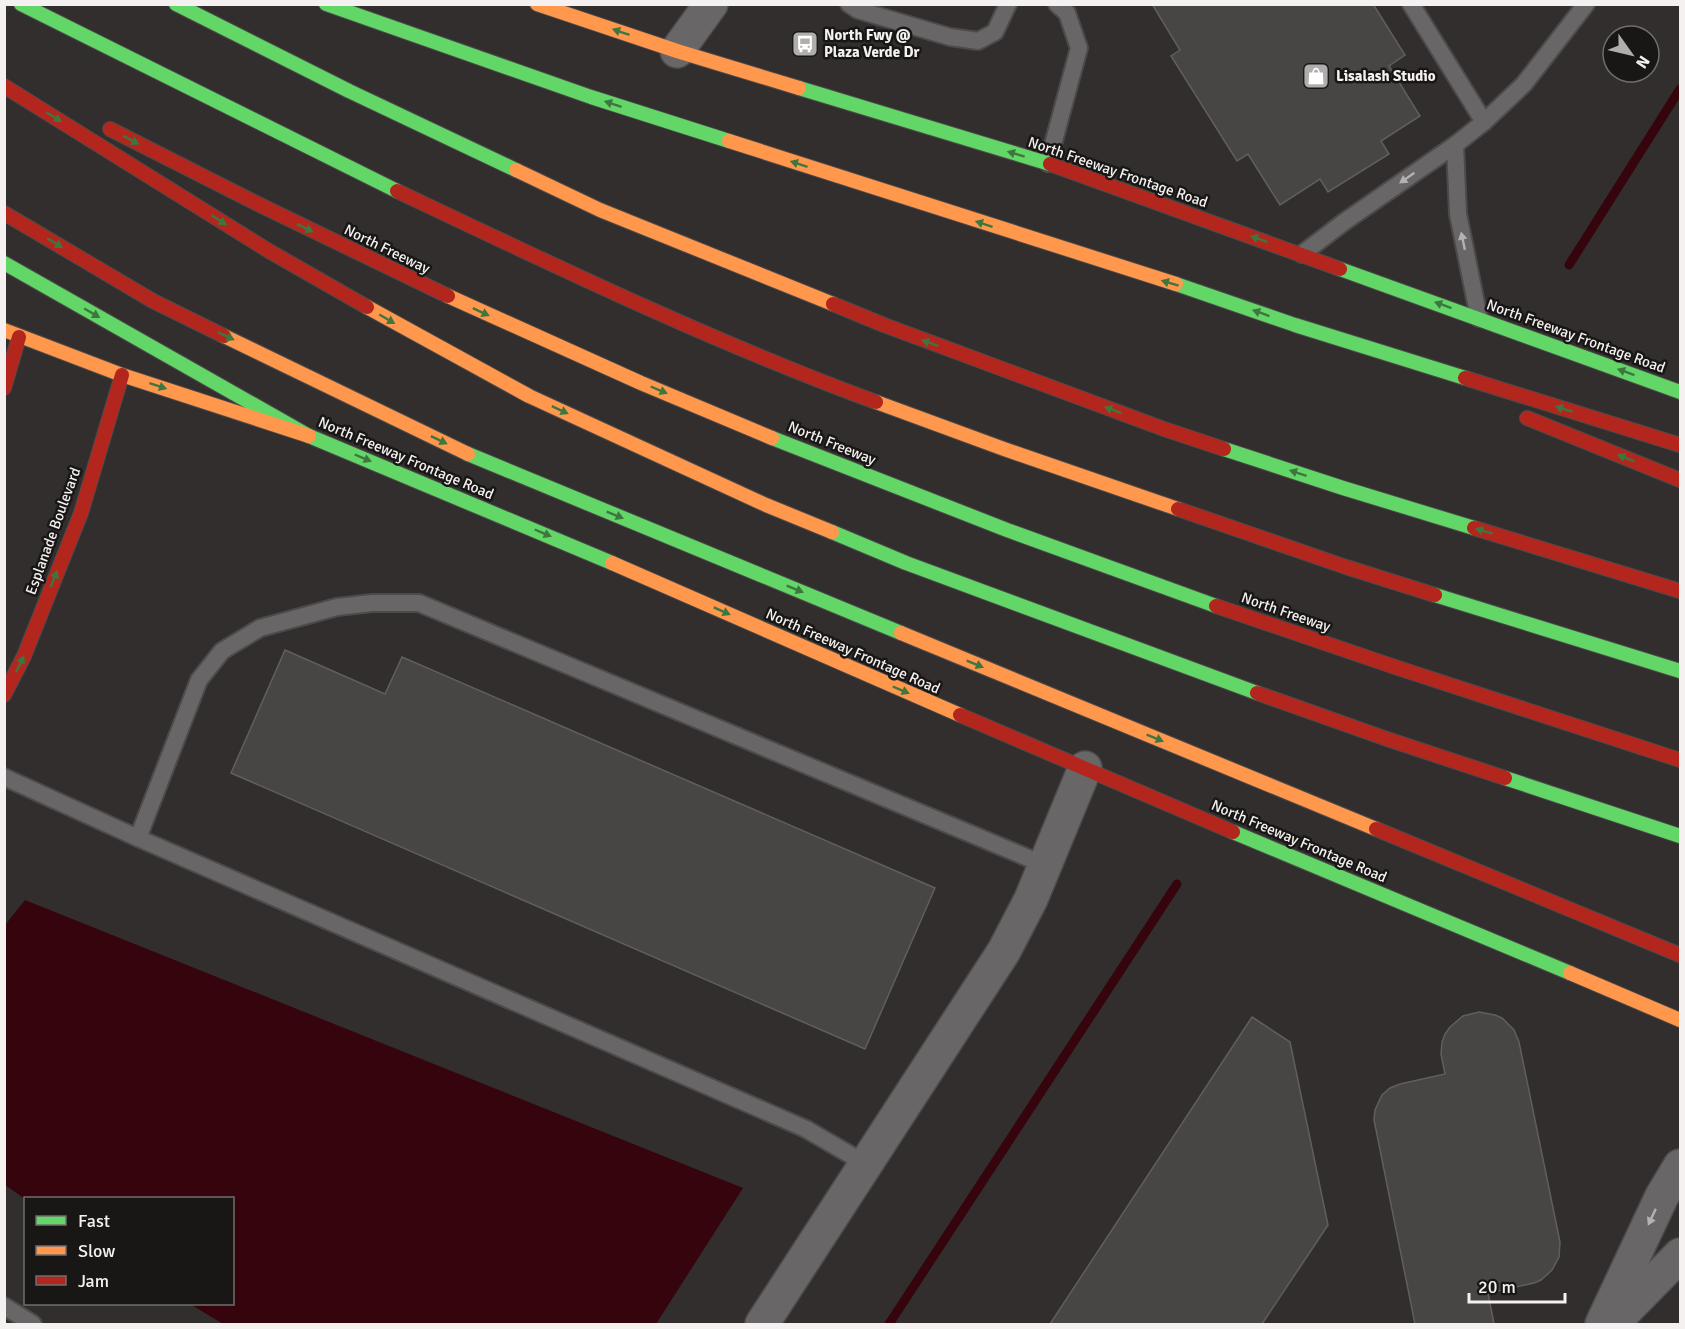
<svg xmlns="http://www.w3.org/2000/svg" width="1685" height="1329" font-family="Signika,sans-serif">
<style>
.water{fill:#35040d}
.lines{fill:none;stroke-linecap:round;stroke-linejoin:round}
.stream{stroke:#35040d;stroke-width:9}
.building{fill:#484545;stroke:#615e5e;stroke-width:1.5}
.lane-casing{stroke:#4c4a4a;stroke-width:20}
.street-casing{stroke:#4c4a4a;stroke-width:36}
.fast-casing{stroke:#4c4a4a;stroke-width:16}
.slow-casing{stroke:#4c4a4a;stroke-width:16}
.jam-casing{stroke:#4c4a4a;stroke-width:16}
.lane{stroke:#686666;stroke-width:16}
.street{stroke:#686666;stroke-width:33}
.fast{stroke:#63d668;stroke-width:14}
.slow{stroke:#ff974d;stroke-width:14}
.jam{stroke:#b3261e;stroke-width:14}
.oneway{fill:#3e763f}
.oneway2{fill:#b6b2b2}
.labels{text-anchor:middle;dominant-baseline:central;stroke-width:5;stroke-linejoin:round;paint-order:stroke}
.poi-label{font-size:15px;font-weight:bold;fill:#f5f1f1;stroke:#191616;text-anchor:start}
.street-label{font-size:15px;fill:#f5f1f1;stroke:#191616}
</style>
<rect width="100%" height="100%" fill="#322e2e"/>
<polygon class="water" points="25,900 743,1188 656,1324 223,1324 190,1304 232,1304 232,1198 25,1199 5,1185 5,925"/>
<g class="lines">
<g class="stream">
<polyline points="1569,265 1680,89"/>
<polyline points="889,1324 1177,884"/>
</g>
</g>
<g class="building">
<polygon points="1152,4 1373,4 1405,55 1389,66 1420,116 1381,141 1389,154 1328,192 1320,179 1280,205 1248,154 1237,161 1171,56 1180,50"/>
<polygon points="285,650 385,694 402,657 935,888 865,1049 231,773"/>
<polygon points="1479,1012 1495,1015 1502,1018 1514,1030 1519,1042 1560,1242 1559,1257 1552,1270 1541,1280 1534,1283 1488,1293 1494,1324 1415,1324 1374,1120 1375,1110 1382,1095 1390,1088 1400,1084 1445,1074 1441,1054 1442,1042 1445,1034 1450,1027 1463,1016"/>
<polygon points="1252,1017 1290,1042 1328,1225 1262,1324 1050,1324"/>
</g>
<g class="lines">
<defs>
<g id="lane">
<polyline points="849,4 858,10 950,37 978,41 995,32 1008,4"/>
<polyline points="1411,4 1484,122"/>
<polyline points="1455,145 1458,214 1479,318"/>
<polyline points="1048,163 1079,48 1067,13 1057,4"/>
<polyline points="1302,254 1344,222 1455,145 1484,122 1524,84 1586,4"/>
<polyline points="4,777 138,838 806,1129 866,1164"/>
<polyline points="138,838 199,680 222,651 260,628 337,607 372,603 419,603 1045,865"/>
<polyline points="4,1306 33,1324"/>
</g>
<g id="street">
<polyline points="677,51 711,4"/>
<polyline points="762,1324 1004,951 1031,899 1085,768"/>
<polyline points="1602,1324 1662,1196 1680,1166"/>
<polyline points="1612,1324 1680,1255"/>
</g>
<g id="fast">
<polyline points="21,4 397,191"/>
<polyline points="176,4 349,91 516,170"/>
<polyline points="326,4 591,97 729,141"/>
<polyline points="799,88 1050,164"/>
<polyline points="4,263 309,436"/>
<polyline points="1340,269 1680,392"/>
<polyline points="1176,284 1295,325 1465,378"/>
<polyline points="309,436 612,563"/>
<polyline points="772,438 1007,530 1216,606"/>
<polyline points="1224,449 1343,488 1474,528"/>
<polyline points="468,454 901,633"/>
<polyline points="832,532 906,563 1257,693"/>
<polyline points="1435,595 1680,671"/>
<polyline points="1505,778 1680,836"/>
<polyline points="1233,832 1570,973"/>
</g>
<g id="slow">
<polyline points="537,4 677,51 799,88"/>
<polyline points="729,141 1176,284"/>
<polyline points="516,170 600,210 833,304"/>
<polyline points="448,296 641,383 772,438"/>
<polyline points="367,307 529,396 766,505 832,532"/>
<polyline points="4,330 122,375 309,436"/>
<polyline points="224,336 468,454"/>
<polyline points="876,402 1004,449 1178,509"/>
<polyline points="612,563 960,715"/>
<polyline points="901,633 1376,829"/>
<polyline points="1570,973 1680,1020"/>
</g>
<g id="jam">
<polyline points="4,86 269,251 367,307"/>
<polyline points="110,129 260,205 448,296"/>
<polyline points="1050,164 1340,269"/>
<path d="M397,191C555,266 713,342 876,402"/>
<polyline points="4,213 153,301 224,336"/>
<polyline points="833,304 884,325 1164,429 1224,449"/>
<polyline points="1465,378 1680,445"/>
<polyline points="4,388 19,337"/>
<polyline points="1527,418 1680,480"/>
<polyline points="1178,509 1346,567 1435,595"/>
<polyline points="1474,528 1680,591"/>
<polyline points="1216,606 1395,667 1680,760"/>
<polyline points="1257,693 1387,739 1505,778"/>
<polyline points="4,695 24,656 81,513 122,375"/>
<polyline points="960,715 1233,832"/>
<polyline points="1376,829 1680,955"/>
</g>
</defs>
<use href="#lane" class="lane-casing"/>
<use href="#street" class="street-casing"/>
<use href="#fast" class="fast-casing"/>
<use href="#slow" class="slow-casing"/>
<use href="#jam" class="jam-casing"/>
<use href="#lane" class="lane"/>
<use href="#street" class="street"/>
<use href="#fast" class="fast"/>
<use href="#slow" class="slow"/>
<use href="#jam" class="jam"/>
</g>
<defs><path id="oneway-solid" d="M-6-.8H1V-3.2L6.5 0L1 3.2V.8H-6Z" transform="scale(1.5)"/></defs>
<g class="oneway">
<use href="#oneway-solid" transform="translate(621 32) rotate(-161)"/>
<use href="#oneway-solid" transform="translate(613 104) rotate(-162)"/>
<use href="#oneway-solid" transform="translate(54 117) rotate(32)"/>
<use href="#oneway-solid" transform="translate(131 140) rotate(27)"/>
<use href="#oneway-solid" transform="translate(1016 154) rotate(-163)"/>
<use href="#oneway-solid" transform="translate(799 164) rotate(-162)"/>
<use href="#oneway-solid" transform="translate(219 220) rotate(32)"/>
<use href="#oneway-solid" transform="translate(984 224) rotate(-162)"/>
<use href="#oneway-solid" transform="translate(305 228) rotate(26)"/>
<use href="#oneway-solid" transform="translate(1259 239) rotate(-160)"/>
<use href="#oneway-solid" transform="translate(55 243) rotate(31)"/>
<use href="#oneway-solid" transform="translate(1170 283) rotate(-163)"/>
<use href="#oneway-solid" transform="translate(1443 305) rotate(-160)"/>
<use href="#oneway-solid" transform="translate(481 312) rotate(25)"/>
<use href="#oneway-solid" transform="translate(92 313) rotate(30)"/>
<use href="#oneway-solid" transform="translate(1261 313) rotate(-160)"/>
<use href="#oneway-solid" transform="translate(387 319) rotate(30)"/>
<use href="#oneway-solid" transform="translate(226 336) rotate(26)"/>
<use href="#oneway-solid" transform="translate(930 343) rotate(-160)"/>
<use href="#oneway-solid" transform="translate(1626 372) rotate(-160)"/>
<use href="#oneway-solid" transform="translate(158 386) rotate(18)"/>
<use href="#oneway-solid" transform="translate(659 390) rotate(23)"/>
<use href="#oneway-solid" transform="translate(1564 409) rotate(-163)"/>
<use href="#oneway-solid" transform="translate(560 410) rotate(25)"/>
<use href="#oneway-solid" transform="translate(1113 410) rotate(-160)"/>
<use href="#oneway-solid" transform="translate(439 440) rotate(26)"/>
<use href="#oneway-solid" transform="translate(363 458) rotate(23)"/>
<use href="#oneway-solid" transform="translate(1626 458) rotate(-158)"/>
<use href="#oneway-solid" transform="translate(1298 473) rotate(-162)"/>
<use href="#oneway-solid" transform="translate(615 515) rotate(22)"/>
<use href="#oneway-solid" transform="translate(1484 531) rotate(-163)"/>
<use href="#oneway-solid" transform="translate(543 533) rotate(23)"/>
<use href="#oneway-solid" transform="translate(54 579) rotate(-68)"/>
<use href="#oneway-solid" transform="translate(795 589) rotate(22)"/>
<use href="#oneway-solid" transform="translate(722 611) rotate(24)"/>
<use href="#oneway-solid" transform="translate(20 664) rotate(-64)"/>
<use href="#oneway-solid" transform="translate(975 664) rotate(22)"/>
<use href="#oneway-solid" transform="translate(901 690) rotate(23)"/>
<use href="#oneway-solid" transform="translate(1155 738) rotate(22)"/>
</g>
<g class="oneway2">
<use href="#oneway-solid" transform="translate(1407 178) rotate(145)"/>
<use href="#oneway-solid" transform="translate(1463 241) rotate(-102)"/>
<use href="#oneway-solid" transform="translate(1652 1217) rotate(115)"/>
</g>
<defs>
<symbol id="bus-square" viewBox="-11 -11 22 22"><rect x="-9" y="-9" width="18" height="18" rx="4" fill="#b1adad" stroke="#191616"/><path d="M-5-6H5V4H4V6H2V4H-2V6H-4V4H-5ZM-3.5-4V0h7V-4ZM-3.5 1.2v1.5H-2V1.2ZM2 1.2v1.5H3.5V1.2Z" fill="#fff"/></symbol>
<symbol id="shop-square" viewBox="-11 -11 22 22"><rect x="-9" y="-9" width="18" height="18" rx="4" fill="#b1adad" stroke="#191616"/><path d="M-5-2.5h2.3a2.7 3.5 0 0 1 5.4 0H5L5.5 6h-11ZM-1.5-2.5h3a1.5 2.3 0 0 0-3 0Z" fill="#fff"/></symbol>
</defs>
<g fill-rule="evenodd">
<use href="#bus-square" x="790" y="29" width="30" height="30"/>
<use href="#shop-square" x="1301" y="61" width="30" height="30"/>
</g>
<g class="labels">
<g class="poi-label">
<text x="824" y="35">North Fwy @<tspan x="824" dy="17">Plaza Verde Dr</tspan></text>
<text x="1336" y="76">Lisalash Studio</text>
</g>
<g class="street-label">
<text transform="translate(1118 172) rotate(19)">North Freeway Frontage Road</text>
<text transform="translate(387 249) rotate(26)">North Freeway</text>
<text transform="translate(1576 336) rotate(20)">North Freeway Frontage Road</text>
<text transform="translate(832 443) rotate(22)">North Freeway</text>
<text transform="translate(406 458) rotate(23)">North Freeway Frontage Road</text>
<text transform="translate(53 531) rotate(-70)">Esplanade Boulevard</text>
<text transform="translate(1286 612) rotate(19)">North Freeway</text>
<text transform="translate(853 651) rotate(24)">North Freeway Frontage Road</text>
<text transform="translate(1299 841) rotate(23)">North Freeway Frontage Road</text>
</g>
</g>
<rect width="1685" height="1329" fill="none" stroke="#f5f1f1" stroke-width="12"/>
<rect x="24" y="1197" width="210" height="108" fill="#191616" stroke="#716e6e" stroke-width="1.5"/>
<rect x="36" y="1216" width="30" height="9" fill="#63d668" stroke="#716e6e" stroke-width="1.5"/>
<text x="78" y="1227" font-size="18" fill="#f5f1f1">Fast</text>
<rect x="36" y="1246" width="30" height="9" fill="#ff974d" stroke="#716e6e" stroke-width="1.5"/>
<text x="78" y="1257" font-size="18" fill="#f5f1f1">Slow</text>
<rect x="36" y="1276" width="30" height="9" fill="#b3261e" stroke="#716e6e" stroke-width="1.5"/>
<text x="78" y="1287" font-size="18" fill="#f5f1f1">Jam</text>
<g transform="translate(1631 54) rotate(124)"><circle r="28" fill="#191616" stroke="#716e6e" stroke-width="1.5"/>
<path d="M0-4.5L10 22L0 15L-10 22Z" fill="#b1adad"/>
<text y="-9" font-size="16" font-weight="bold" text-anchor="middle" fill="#f5f1f1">N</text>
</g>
<path d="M1469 1293v9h96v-9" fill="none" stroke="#f5f1f1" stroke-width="3"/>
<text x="1478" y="1293" font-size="18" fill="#f5f1f1" stroke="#191616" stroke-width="4.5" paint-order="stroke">20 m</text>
</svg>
